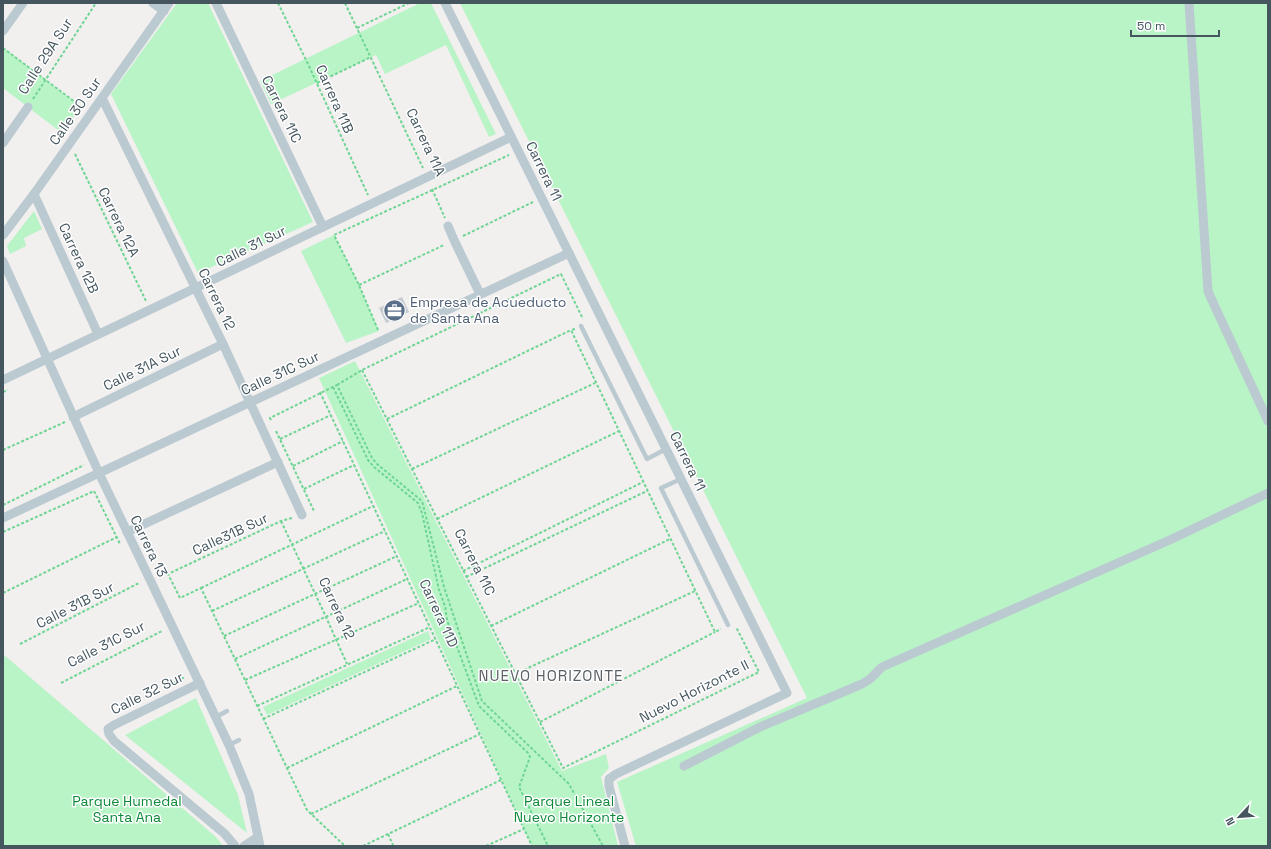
<svg xmlns="http://www.w3.org/2000/svg" width="1271" height="849" font-family="'Space Grotesk',sans-serif">
<style>
.green{fill:#b9f4c7}
.building{fill:#c6cbd0}
.lines{fill:none;stroke-linecap:round;stroke-linejoin:round}
.path{stroke:#6ed593;stroke-width:2;stroke-dasharray:3 2;stroke-linecap:butt}
.lane{stroke:#bbcad0;stroke-width:4.5}
.street{stroke:#bbcad0;stroke-width:9}
.labels{text-anchor:middle;dominant-baseline:central;stroke-width:3;stroke-linejoin:round;paint-order:stroke}
.street-label{font-size:14px;fill:#45565f;stroke:#fff}
.service-label{font-size:14px;fill:#4e5e75;stroke:#fff;text-anchor:start}
.park-label{font-size:14px;fill:#0d8939;stroke:#fff}
.neighbourhood-label{font-size:15px;letter-spacing:1px;fill:#5b6165;stroke:#fff}
</style>
<rect width="100%" height="100%" fill="#f2efef"/>
<g class="green">
<polygon points="177,3 208,3 313,222 198,273 111,94"/>
<polygon points="420,3 431,3 496,134 489,137 446,45 385,74 376,55 271,104 260,81"/>
<polygon points="460,3 1268,3 1268,846 636,846 617,782 807,698"/>
<polygon points="5,49 81,107 62,133 3,88 3,52"/>
<polygon points="34,211 42,229 24,238 26,246 10,254 7,246"/>
<polygon points="334,235 359,285 379,331 346,343 301,251"/>
<polygon points="355,361 562,771 606,754 609,768 601,777 618,846 532,846 319,378"/>
<polygon points="428,631 431,639 267,715 263,707"/>
<polygon points="3,654 216,837 223,846 3,846"/>
<polygon points="196,698 238,795 247,833 125,735"/>
</g>
<polygon class="building" points="402,297 409,312 386,323 379,308"/>
<g class="lines">
<g class="path">
<polyline points="278,3 308,64 368,195"/>
<polyline points="345,3 423,168"/>
<polyline points="357,28 409,3"/>
<polyline points="3,48 83,108"/>
<polyline points="317,83 371,57"/>
<polyline points="33,99 96,3"/>
<polyline points="75,154 146,301"/>
<polyline points="432,189 445,218"/>
<polyline points="463,236 533,202"/>
<polyline points="359,285 444,245"/>
<polyline points="575,329 571,330 715,632 721,629"/>
<polyline points="378,330 359,285 334,235 509,155"/>
<polyline points="362,370 563,768 759,672 736,627"/>
<polyline points="337,385 362,370 561,274 583,319"/>
<polyline points="333,387 368,460 374,467 418,503 422,513 439,590 445,606 447,620 479,706 528,753 530,757 519,787 548,846"/>
<polyline points="3,392 8,390"/>
<polyline points="320,392 532,846"/>
<polyline points="387,419 571,330"/>
<polyline points="271,420 270,418 337,385 372,458 377,464 422,501 444,587 482,701 569,784 603,846"/>
<polyline points="276,431 314,511"/>
<polyline points="280,439 331,415"/>
<polyline points="3,450 65,422"/>
<polyline points="293,466 343,441"/>
<polyline points="412,469 595,383"/>
<polyline points="304,489 354,465"/>
<polyline points="3,505 84,465"/>
<polyline points="292,518 281,521 168,574 180,598 201,588 307,810 345,846"/>
<polyline points="437,519 619,431"/>
<polyline points="281,521 326,617 347,664"/>
<polyline points="3,532 94,491 120,544"/>
<polyline points="463,571 643,482"/>
<polyline points="466,577 647,491"/>
<polyline points="201,588 373,506"/>
<polyline points="3,593 117,537"/>
<polyline points="212,611 385,531"/>
<polyline points="491,626 670,539"/>
<polyline points="224,636 397,556"/>
<polyline points="20,644 139,583"/>
<polyline points="235,659 407,579"/>
<polyline points="515,674 695,591"/>
<polyline points="245,680 419,603"/>
<polyline points="61,683 162,631"/>
<polyline points="168,686 185,677"/>
<polyline points="257,706 430,627"/>
<polyline points="263,719 436,639"/>
<polyline points="540,722 715,632"/>
<polyline points="287,768 457,686"/>
<polyline points="311,814 480,734"/>
<polyline points="388,834 393,845 391,846"/>
<polyline points="363,846 501,780"/>
<polyline points="486,846 524,829"/>
</g>
<g class="lane">
<polyline points="581,326 647,459 666,449"/>
<polyline points="681,479 661,488 728,625"/>
<polyline points="216,717 227,711"/>
<polyline points="229,745 239,740"/>
</g>
<g class="street">
<polyline points="153,3 164,11"/>
<polyline points="216,3 323,227"/>
<polyline points="445,3 787,693 616,774 609,779 609,786 625,846"/>
<polyline points="1189,3 1208,291 1210,296 1268,421"/>
<polyline points="3,31 23,3"/>
<polyline points="102,98 223,344 302,515"/>
<polyline points="3,143 28,107"/>
<polyline points="34,194 98,334"/>
<polyline points="448,226 454,240 480,294"/>
<polyline points="3,235 34,194 169,3"/>
<polyline points="3,261 99,473 229,745 249,794 260,846"/>
<polyline points="3,380 511,137"/>
<polyline points="73,417 223,344"/>
<polyline points="3,518 569,253"/>
<polyline points="127,532 278,462"/>
<polyline points="200,683 114,725 108,729 109,734 114,741 225,834 235,846"/>
<polyline points="684,766 760,727 862,684 870,679 882,667 1172,539 1268,493"/>
<polyline points="244,846 258,837"/>
</g>
</g>
<defs>
<symbol id="office-disc" viewBox="-11 -11 22 22"><circle r="9.5" fill="#5c6f8a" stroke="#fff"/><path d="M-6-3h4V-5.5h4V-3h4V5H-6ZM-1-4.5V-3h2v-1.5ZM-6 0V1H6V0Z" fill="#fff"/></symbol>
</defs>
<g fill-rule="evenodd">
<use href="#office-disc" x="382" y="298" width="25" height="25"/>
</g>
<g class="labels">
<g class="street-label">
<text transform="translate(45 56) rotate(-57)">Calle 29A Sur</text>
<text transform="translate(335 99) rotate(66)">Carrera 11B</text>
<text transform="translate(282 109) rotate(64)">Carrera 11C</text>
<text transform="translate(75 111) rotate(-55)">Calle 30 Sur</text>
<text transform="translate(426 142) rotate(65)">Carrera 11A</text>
<text transform="translate(544 171) rotate(64)">Carrera 11</text>
<text transform="translate(119 222) rotate(64)">Carrera 12A</text>
<text transform="translate(251 246) rotate(-26)">Calle 31 Sur</text>
<text transform="translate(79 258) rotate(65)">Carrera 12B</text>
<text transform="translate(217 299) rotate(64)">Carrera 12</text>
<text transform="translate(142 368) rotate(-26)">Calle 31A Sur</text>
<text transform="translate(280 373) rotate(-25)">Calle 31C Sur</text>
<text transform="translate(688 461) rotate(64)">Carrera 11</text>
<text transform="translate(230 534) rotate(-25)">Calle31B Sur</text>
<text transform="translate(149 546) rotate(64)">Carrera 13</text>
<text transform="translate(475 562) rotate(63)">Carrera 11C</text>
<text transform="translate(75 605) rotate(-27)">Calle 31B Sur</text>
<text transform="translate(337 608) rotate(65)">Carrera 12</text>
<text transform="translate(439 613) rotate(65)">Carrera 11D</text>
<text transform="translate(106 644) rotate(-27)">Calle 31C Sur</text>
<text transform="translate(694 691) rotate(-27)">Nuevo Horizonte II</text>
<text transform="translate(147 693) rotate(-26)">Calle 32 Sur</text>
</g>
<g class="service-label">
<text x="410" y="302">Empresa de Acueducto<tspan x="410" dy="16">de Santa Ana</tspan></text>
</g>
<g class="park-label">
<text x="127" y="801">Parque Humedal<tspan x="127" dy="16">Santa Ana</tspan></text>
<text x="569" y="801">Parque Lineal<tspan x="569" dy="16">Nuevo Horizonte</tspan></text>
</g>
<g class="neighbourhood-label">
<text x="551" y="675">NUEVO HORIZONTE</text>
</g>
</g>
<rect width="1271" height="849" fill="none" stroke="#45565f" stroke-width="8"/>
<g transform="translate(1239 817) rotate(244)" stroke="#ffffff" stroke-width="3" paint-order="stroke">
<path d="M0-3L7 15L0 10L-7 15Z" fill="#45565f"/>
<text y="-6" font-size="11" font-weight="bold" text-anchor="middle" fill="#45565f">N</text>
</g>
<path d="M1131 30v6h88v-6" fill="none" stroke="#45565f" stroke-width="2"/>
<text x="1137" y="30" font-size="12" fill="#45565f" stroke="#ffffff" stroke-width="3" paint-order="stroke">50 m</text>
</svg>
